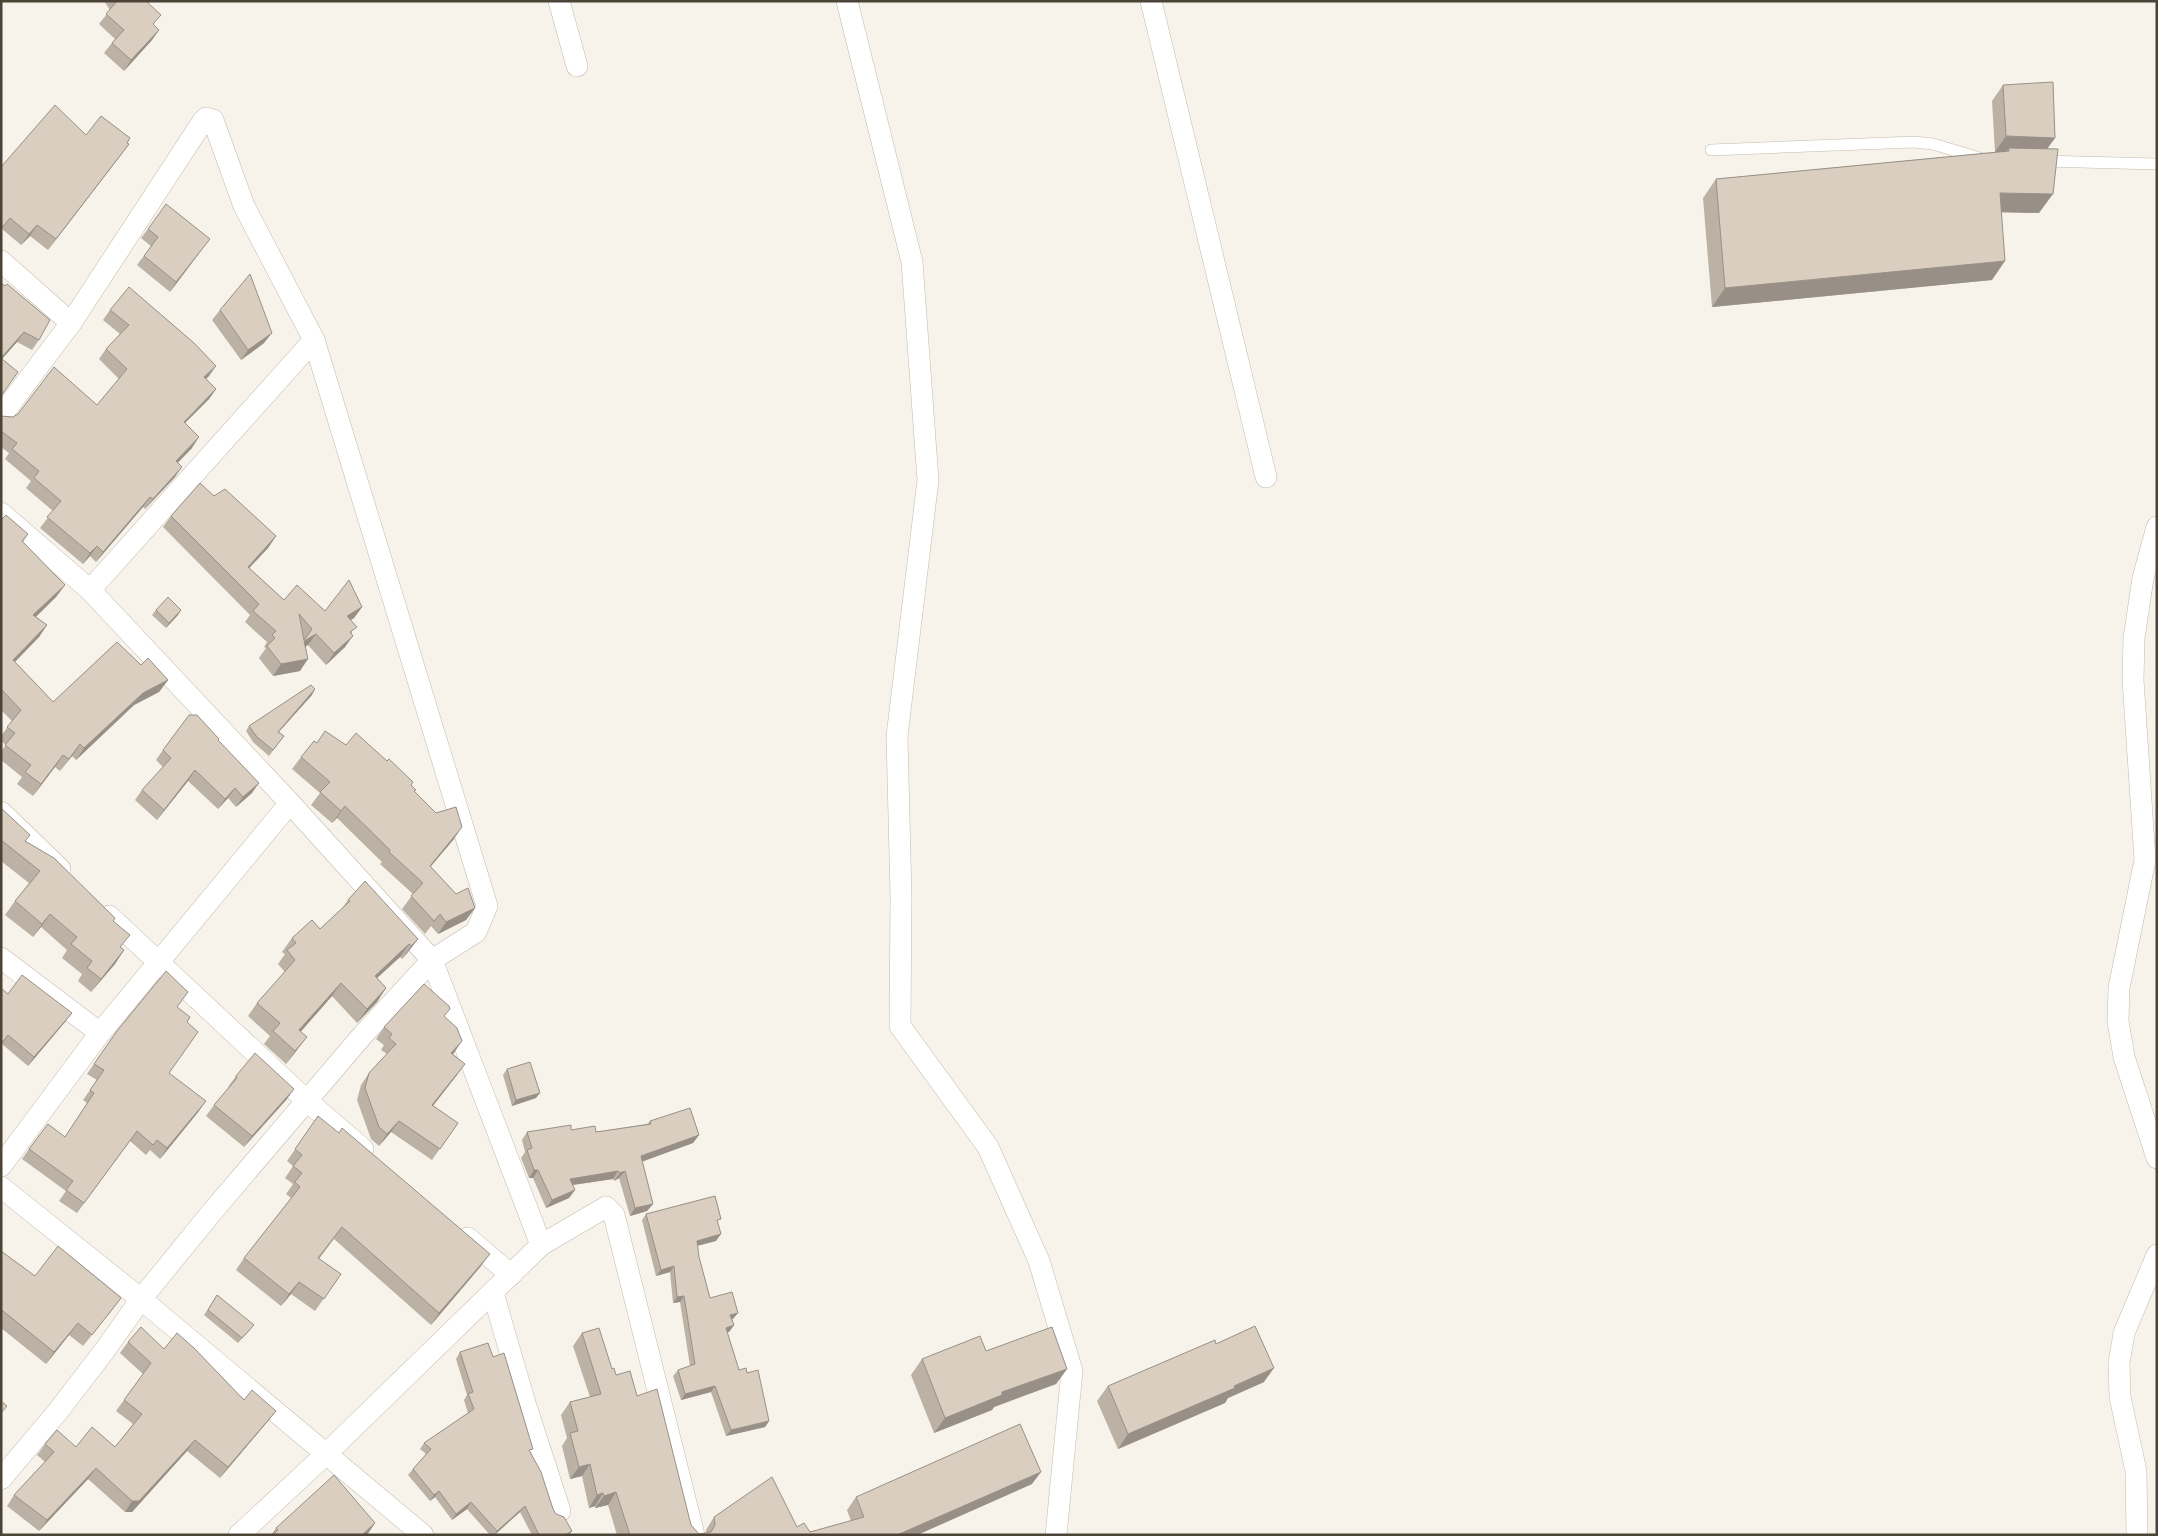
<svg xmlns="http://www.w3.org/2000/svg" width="2158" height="1536" font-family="Lato,sans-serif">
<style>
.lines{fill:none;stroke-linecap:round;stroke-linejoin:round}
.lane-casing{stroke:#c3baac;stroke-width:12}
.street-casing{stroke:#c3baac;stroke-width:22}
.lane{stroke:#fff;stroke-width:11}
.street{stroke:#fff;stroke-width:21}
.wall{fill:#bbb1a4}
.shaded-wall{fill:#989086}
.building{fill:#d9cebf;stroke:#989086;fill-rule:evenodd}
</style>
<rect width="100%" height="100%" fill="#f7f3eb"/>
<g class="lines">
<defs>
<g id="lane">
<polyline points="1711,150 1914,142 1933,144 1983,159"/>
<polyline points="2041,161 2157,164"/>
</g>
<g id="street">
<polyline points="559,1 577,66"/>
<polyline points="847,1 912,262 928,480 897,736 901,897 900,1026 988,1147 1039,1261 1072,1371 1056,1535"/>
<polyline points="1151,1 1266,477"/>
<polyline points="1,261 71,323"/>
<polyline points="1,416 71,323 203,121 206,118 213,120 244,206 314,340 487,906 476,932 432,960 290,803 90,590 1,513"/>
<polyline points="2157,527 2143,578 2134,638 2133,680 2145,860 2119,988 2118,1021 2124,1057 2157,1158"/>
<polyline points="90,590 314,340"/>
<polyline points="1,812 60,869"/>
<polyline points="109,916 306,1100 363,1149"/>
<polyline points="1,958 100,1033"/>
<polyline points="1,1166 100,1033 290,803"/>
<polyline points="1,1187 141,1299 423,1535"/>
<polyline points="468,1238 511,1275"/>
<polyline points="493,1293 525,1403 560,1511"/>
<polyline points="1,1479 59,1410 105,1350 141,1299 212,1212 361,1037 432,960 541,1245"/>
<polyline points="239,1535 326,1454 541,1245 606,1207 614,1215 694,1535"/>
<polyline points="2137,1535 2136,1471 2120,1397 2119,1363 2124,1333 2157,1255"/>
</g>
</defs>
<use href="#lane" class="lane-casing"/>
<use href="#street" class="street-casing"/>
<use href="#lane" class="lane"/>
<use href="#street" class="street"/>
</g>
<g class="wall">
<polygon points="104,1 146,1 154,25 159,30 152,40 124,71 104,53 115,39 99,24 110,10"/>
<polygon points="2003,85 2055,138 2047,149 2039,213 2001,212 1992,280 1712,307 1703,198 1716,179 1995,152 1992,101"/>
<polygon points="86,135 127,143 129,144 48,250 30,236 21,245 2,229 1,167"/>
<polygon points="148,229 203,248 170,292 137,265 151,246 141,238"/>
<polygon points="1,283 39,340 32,350 17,342 2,359"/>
<polygon points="110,310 209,376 206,379 216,389 209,399 185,423 192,448 178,463 175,477 145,509 143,507 96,562 90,556 83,564 40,528 53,511 26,488 31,481 5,459 9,453 1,447 1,416 13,417 97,405 119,379 99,359 106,349 120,334 103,320"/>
<polygon points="220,310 264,343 241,360 212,320"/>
<polygon points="214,496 276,536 268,548 249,568 284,600 325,611 362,607 354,618 351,620 352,634 345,647 326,665 308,645 305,647 300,671 273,676 259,658 266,648 264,647 267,642 245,622 250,615 163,527 171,516"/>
<polygon points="1,520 28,534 23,542 65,585 56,597 36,617 47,625 39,637 15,662 53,702 141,665 168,680 159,692 134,705 76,760 72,756 60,771 55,767 33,796 17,784 22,777 1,760 1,751 6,745 1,741 1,736 12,721 1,710"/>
<polygon points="156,610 178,615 166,628 152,615"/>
<polygon points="312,695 279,732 284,736 269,756 253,742 246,731 249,726"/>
<polygon points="218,740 252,793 236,807 228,798 218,809 188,781 157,820 135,800 142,790 163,767 156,760 163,750"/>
<polygon points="317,743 346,745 411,785 415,792 454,839 430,867 456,894 475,908 466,920 438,934 431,926 425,934 402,909 413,894 380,864 382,862 337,818 332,823 311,805 320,793 292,769 301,757"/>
<polygon points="1,808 26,841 113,921 121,948 124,950 115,964 91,992 78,981 82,974 62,958 67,950 41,927 33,937 5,915 15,901 29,883 1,861"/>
<polygon points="348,900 418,939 408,952 402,959 400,957 377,978 386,988 377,1002 357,1023 332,996 301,1031 297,1050 286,1064 264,1044 270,1036 248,1016 257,1003 285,972 278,964 285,954 282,952 292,938 320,929 341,910"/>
<polygon points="8,994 72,1013 65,1022 28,1066 2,1044"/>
<polygon points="177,1007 187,1022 169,1073 199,1111 160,1159 150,1150 146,1155 130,1141 77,1213 59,1201 66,1191 22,1159 29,1149 65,1137 87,1103 83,1100 97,1080 87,1074 117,1031"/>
<polygon points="445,1017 457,1075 433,1106 458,1123 432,1160 391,1132 379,1146 371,1139 357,1100 361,1085 369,1073 387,1054 381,1050 384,1045 376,1039 384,1027"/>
<polygon points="507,1069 536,1098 512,1106 503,1075"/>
<polygon points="236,1076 287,1099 244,1147 206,1116 214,1105 229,1087 228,1087"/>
<polygon points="318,1116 481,1266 431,1325 334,1239 319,1259 341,1274 315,1311 291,1294 281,1306 236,1270 244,1258 291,1198 286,1194 293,1184 285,1178 293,1166 287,1161"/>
<polygon points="650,1121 699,1135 693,1143 642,1161 653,1204 647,1211 630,1216 619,1178 614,1181 613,1179 573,1185 575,1190 569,1198 546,1208 533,1178 529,1178 521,1158 525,1152 522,1140 527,1132 571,1130 596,1132 647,1124"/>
<polygon points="646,1214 718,1223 716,1241 697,1246 699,1257 710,1298 733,1319 732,1319 734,1325 729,1332 727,1332 739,1370 747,1373 769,1421 765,1427 726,1436 711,1392 681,1400 673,1376 678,1370 690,1366 680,1302 673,1303 670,1272 656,1276 642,1220"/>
<polygon points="1,1251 35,1276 121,1298 113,1309 83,1346 69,1335 46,1364 1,1328"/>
<polygon points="217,1295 250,1330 238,1343 204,1315"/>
<polygon points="582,1333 616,1375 637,1396 691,1525 699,1534 706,1533 706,1530 714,1517 797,1527 810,1532 851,1521 847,1510 856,1497 1032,1484 917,1535 617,1535 608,1505 595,1508 595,1506 589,1508 582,1476 570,1479 562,1446 567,1438 561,1415 570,1402 590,1397 573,1346"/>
<polygon points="128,1342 164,1349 244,1400 276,1411 268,1421 220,1478 187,1451 132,1512 125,1512 88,1479 39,1531 7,1506 14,1495 45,1462 37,1455 45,1444 76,1447 115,1447 133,1424 116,1411 143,1374 120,1353"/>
<polygon points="1216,1344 1264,1382 1228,1398 1225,1403 1118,1449 1097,1401 1108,1386"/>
<polygon points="986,1351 1067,1369 1056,1384 994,1407 992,1410 934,1433 911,1375 922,1359"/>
<polygon points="460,1352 493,1357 553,1509 556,1514 572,1531 569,1535 532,1535 520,1512 495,1535 490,1535 467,1509 452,1520 435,1497 430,1501 408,1475 413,1469 426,1454 420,1449 424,1443 468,1413 464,1400 467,1395 456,1359"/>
<polygon points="375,1523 367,1535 271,1535 276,1528"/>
</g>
<g class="shaded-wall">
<polygon points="159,30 152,40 124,71 131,60"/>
<polygon points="2006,136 2055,138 2044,153 2009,151 2009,148 2006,152 1995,152"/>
<polygon points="129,144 121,155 48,250 56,239"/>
<polygon points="2000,193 2053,194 2039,213 1987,212"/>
<polygon points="37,225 30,236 21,245 29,234"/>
<polygon points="210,239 203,248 170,292 176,282"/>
<polygon points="2005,261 1992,280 1712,307 1725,288"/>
<polygon points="24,332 17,342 1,360 1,358"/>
<polygon points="272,333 264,343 241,360 248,350"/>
<polygon points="216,366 209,376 197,387 204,377"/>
<polygon points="216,389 209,399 176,432 184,422"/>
<polygon points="199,437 192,448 169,471 176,461"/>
<polygon points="182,467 175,477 145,509 153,499"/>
<polygon points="150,497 143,507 96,562 103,552"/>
<polygon points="276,536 268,548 240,578 248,567"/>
<polygon points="97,546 90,556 83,564 90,553"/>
<polygon points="65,585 56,597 25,627 33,615"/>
<polygon points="362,607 354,618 339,627 347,616"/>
<polygon points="181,610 178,615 166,628 169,623"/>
<polygon points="47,625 39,637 5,672 13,660"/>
<polygon points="316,634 308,645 296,653 304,641"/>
<polygon points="353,636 345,647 326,665 334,653"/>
<polygon points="308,659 300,671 273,676 281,664"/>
<polygon points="168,680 159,692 134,705 76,760 84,748 143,693"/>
<polygon points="315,689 312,695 274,737 278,732"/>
<polygon points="80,744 72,756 60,771 69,759"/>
<polygon points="63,755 55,767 33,796 41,784"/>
<polygon points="195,770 188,781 157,820 164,810"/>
<polygon points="259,783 252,793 236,807 243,797"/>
<polygon points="235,788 228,798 218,809 225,799"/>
<polygon points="345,806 337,818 332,823 341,811"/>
<polygon points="462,827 454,839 421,878 430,866"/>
<polygon points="475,908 466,920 438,934 446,922"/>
<polygon points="50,914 41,927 33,937 42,924"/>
<polygon points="418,939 408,952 402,959 411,946"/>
<polygon points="409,944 400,957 365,989 375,976"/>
<polygon points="124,950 115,964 91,992 101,979"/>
<polygon points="341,983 332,996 290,1044 299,1030"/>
<polygon points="386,988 377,1002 357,1023 367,1009"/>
<polygon points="72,1013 65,1022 28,1066 34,1057"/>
<polygon points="307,1037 297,1050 286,1064 295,1051"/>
<polygon points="462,1041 454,1053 443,1064 451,1053"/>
<polygon points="465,1064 457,1075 424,1117 432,1105"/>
<polygon points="294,1089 287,1099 244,1147 252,1136"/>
<polygon points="540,1093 536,1098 512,1106 516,1100"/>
<polygon points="206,1101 199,1111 160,1159 167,1148"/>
<polygon points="399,1121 391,1132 379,1146 387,1134"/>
<polygon points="699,1135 693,1143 636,1164 641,1156"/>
<polygon points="534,1170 538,1170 533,1178 529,1178"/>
<polygon points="618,1171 613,1179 565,1186 570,1179"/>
<polygon points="625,1171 619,1178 614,1181 620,1173"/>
<polygon points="575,1190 569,1198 546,1208 552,1200"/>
<polygon points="653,1204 647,1211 630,1216 635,1208"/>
<polygon points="721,1234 716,1241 692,1247 697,1241"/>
<polygon points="490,1254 481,1266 431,1325 439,1313"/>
<polygon points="674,1266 670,1272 656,1276 661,1270"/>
<polygon points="299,1282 291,1294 281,1306 289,1294"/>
<polygon points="684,1296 680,1302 673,1303 677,1297"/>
<polygon points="738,1313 733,1319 726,1321 730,1315"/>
<polygon points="78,1323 69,1335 46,1364 54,1352"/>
<polygon points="734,1325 729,1332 722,1334 726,1328"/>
<polygon points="1274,1368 1264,1382 1228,1398 1225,1403 1118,1449 1128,1434"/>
<polygon points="1067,1369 1056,1384 994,1407 992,1410 934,1433 945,1418 1002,1392"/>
<polygon points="715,1386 711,1392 681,1400 685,1394"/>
<polygon points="276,1411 268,1421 220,1478 228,1467"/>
<polygon points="769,1421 765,1427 726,1436 731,1430"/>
<polygon points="195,1440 187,1451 132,1512 125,1512 132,1501"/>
<polygon points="590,1464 582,1476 570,1479 579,1467"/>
<polygon points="96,1468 88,1479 39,1531 47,1520"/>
<polygon points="1041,1472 1032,1484 917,1535 897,1535"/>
<polygon points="439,1491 435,1497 430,1501 434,1495"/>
<polygon points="616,1492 608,1505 595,1508 604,1496"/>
<polygon points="603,1493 595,1506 589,1508 597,1495"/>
<polygon points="471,1502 467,1509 452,1520 456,1514"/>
<polygon points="525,1506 520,1512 494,1535 497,1531"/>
<polygon points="375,1523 367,1535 362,1535"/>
</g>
<g class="building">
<polygon points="117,1 146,1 161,15 153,24 159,30 131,60 112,43 124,30 106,14"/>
<polygon points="2053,82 2055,138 2006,136 2003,85"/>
<polygon points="55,105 86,135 101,116 130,138 127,143 129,144 56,239 37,225 29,234 10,218 1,229 1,167"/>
<polygon points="2009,148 2058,149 2053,194 2000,193 2005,261 1725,288 1716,179 2009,151"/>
<polygon points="166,204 210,239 176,282 144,256 158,237 148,229"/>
<polygon points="250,274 272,333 248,350 220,310"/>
<polygon points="1,283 5,286 7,284 50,320 39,340 24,332 1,358 18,372 1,396"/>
<polygon points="129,287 194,343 216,366 204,377 216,389 184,422 199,437 176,461 182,467 153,499 150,497 103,552 97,546 90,553 47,517 61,501 34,478 39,471 12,449 17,443 1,431 1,416 13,417 18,414 54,367 97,405 127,369 106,349 129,325 110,310"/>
<path d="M200,483L214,496L225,489L276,536L248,567L284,600L297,585L325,611L349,580L362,607L347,616L357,627L350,632L353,636L334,653L316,634L304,641L308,659L281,664L267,646L275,638L272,635L276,631L253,611L259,604L171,516ZM299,614L312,629L304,640Z"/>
<polygon points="6,515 28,534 22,541 65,585 33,615 47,625 13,660 39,687 53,702 117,642 141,665 148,658 168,680 143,693 84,748 80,744 69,759 63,755 41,784 25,772 31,765 5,745 15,733 7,727 21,710 1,689 1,520"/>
<polygon points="168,597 181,610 169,623 156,610"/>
<polygon points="311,685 315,689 278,732 284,736 273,750 257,737 249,726"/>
<polygon points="189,715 197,715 219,739 218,740 259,783 243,797 235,788 225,799 195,770 164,810 142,790 171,758 163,750"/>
<polygon points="325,731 346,745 356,733 387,761 389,759 413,782 411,785 416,790 414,791 436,813 456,807 462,827 430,866 456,894 468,888 475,908 446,922 440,914 434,921 411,896 423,883 389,852 390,850 345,806 341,811 320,792 330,782 301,757 314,741 317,743"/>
<polygon points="1,808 30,835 25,841 54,858 115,918 113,921 130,935 120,947 124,950 101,979 87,968 92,961 71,944 77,937 50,914 42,924 15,901 40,871 1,840"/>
<polygon points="365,881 418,939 411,946 409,944 375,976 386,988 367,1009 341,983 299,1030 307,1037 295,1051 273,1031 280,1023 257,1003 295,960 287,950 296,943 292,938 312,920 320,929 350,901 348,900"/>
<polygon points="166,971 188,992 177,1007 190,1017 187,1022 198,1032 169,1073 206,1101 167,1148 157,1140 153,1145 137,1131 84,1203 66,1190 73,1181 29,1149 48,1124 65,1137 94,1093 90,1090 104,1070 94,1064 117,1031"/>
<polygon points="22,975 72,1013 34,1057 8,1035 1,1044 1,988 8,994"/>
<polygon points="424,984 449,1006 450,1009 444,1016 457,1028 462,1041 451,1053 465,1064 432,1105 458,1123 440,1149 399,1121 387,1134 379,1127 365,1088 369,1073 396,1044 389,1038 392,1034 384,1027"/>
<polygon points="255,1053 294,1089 252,1136 214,1105 237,1078 236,1076"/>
<polygon points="530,1062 540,1093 516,1100 507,1069"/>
<polygon points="690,1108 699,1135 641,1156 653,1204 635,1208 625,1171 620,1173 618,1171 570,1179 575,1190 552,1200 538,1170 534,1170 527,1150 532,1148 527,1132 571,1125 571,1130 595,1126 596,1132 610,1130 651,1124 650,1121"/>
<polygon points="318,1116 339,1133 342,1128 490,1254 439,1313 342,1227 318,1258 341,1274 324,1299 299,1282 289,1294 244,1258 300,1187 295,1182 302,1173 293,1166 302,1155 295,1149"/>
<polygon points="715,1196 721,1219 717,1220 721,1234 697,1241 699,1257 710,1298 732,1292 738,1313 730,1315 734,1325 726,1328 739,1370 746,1368 747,1373 758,1370 769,1421 731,1430 715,1386 685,1394 678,1370 695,1364 684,1296 677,1297 674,1266 661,1270 646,1214"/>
<polygon points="58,1246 121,1298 92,1335 78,1323 54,1352 3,1311 1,1312 1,1251 35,1276"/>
<polygon points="217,1295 254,1325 242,1338 208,1310"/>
<polygon points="1255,1326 1274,1368 1234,1386 1235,1388 1128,1434 1108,1386 1215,1340 1216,1344"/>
<polygon points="141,1327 164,1349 177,1333 194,1348 244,1400 252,1390 276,1411 228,1467 195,1440 139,1501 132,1501 96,1468 47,1520 14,1495 54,1452 45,1444 57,1430 76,1447 92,1427 115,1447 142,1414 124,1400 151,1363 128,1342"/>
<polygon points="1052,1327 1067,1369 1002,1392 1002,1395 945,1418 922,1359 980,1336 986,1351"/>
<polygon points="599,1328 612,1369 614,1368 616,1375 630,1371 637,1396 657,1389 691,1525 699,1534 711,1532 715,1525 714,1517 772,1477 797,1527 804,1523 810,1532 864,1517 856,1497 1020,1424 1041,1472 897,1535 630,1535 616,1492 604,1496 603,1493 597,1495 590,1464 579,1467 570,1433 578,1431 570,1402 601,1394 582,1333"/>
<polygon points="488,1343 493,1357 504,1353 533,1449 529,1450 541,1472 553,1509 556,1514 564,1517 572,1531 565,1535 539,1535 525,1506 497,1531 471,1502 456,1514 439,1491 434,1495 413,1469 431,1449 424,1443 474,1409 468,1394 473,1392 460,1352"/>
<polygon points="1,1401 7,1406 1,1413"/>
<polygon points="334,1475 375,1523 362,1535 273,1535 278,1530 276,1528"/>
</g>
<rect width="2158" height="1536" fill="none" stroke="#4c4337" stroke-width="5"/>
</svg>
